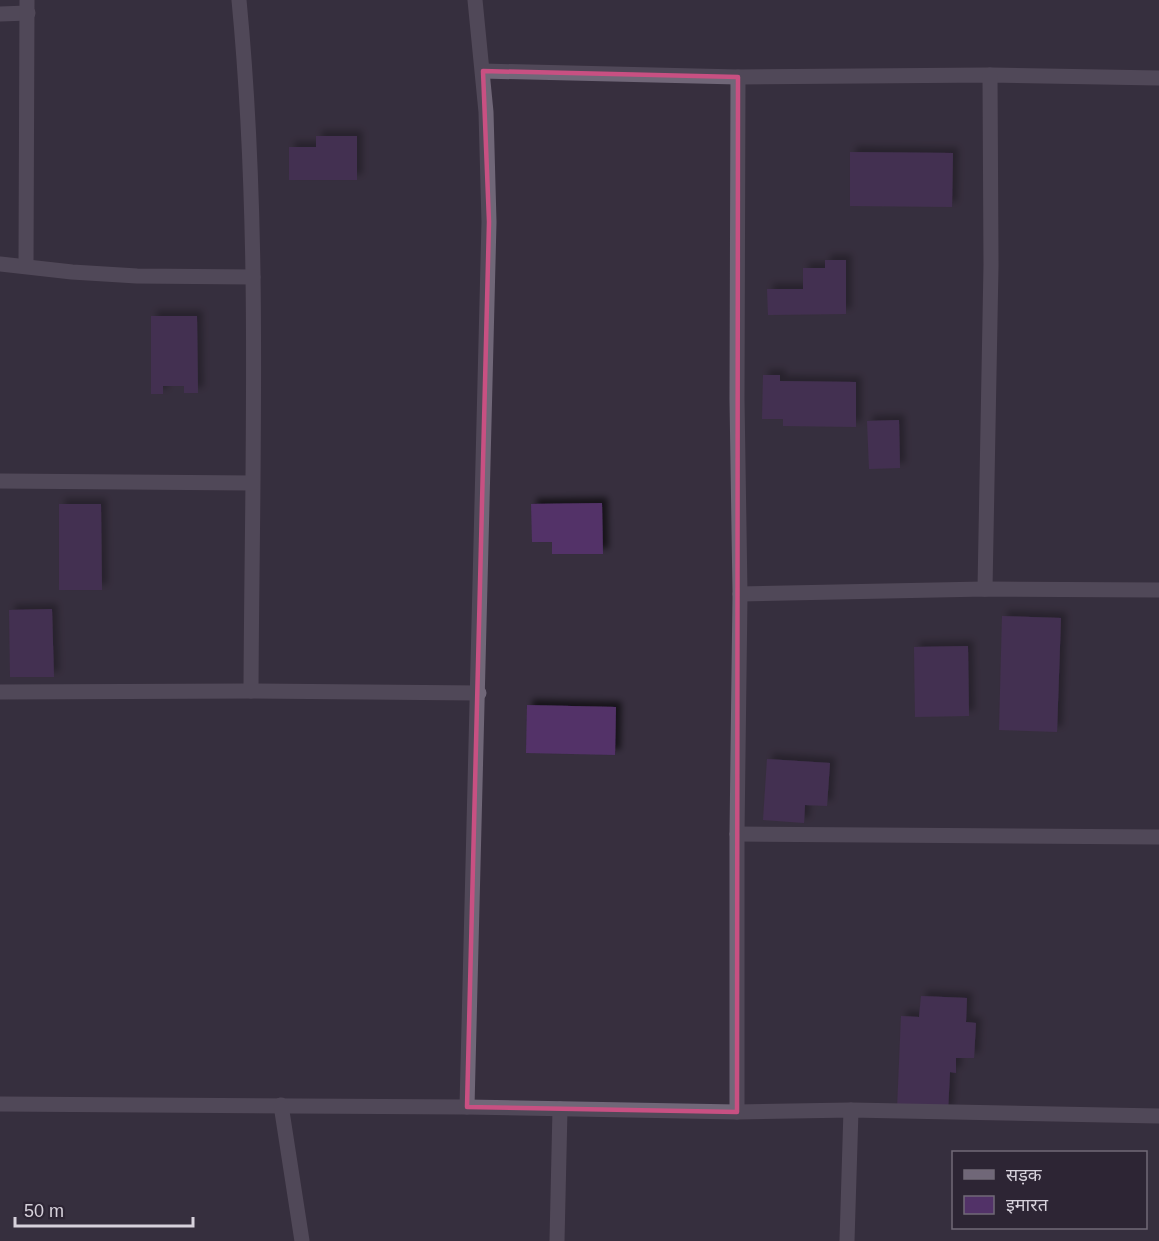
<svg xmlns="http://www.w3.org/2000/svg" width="1159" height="1241" font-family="Helvetica,'Noto Sans Devanagari',sans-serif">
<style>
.building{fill:#523268;filter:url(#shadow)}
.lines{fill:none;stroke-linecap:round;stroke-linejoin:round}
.minor{stroke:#706778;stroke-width:15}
.marked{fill:none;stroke:#c85082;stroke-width:4.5;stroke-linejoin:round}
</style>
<defs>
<filter id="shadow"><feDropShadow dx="5.5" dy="-5.5" stdDeviation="3" flood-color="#0009"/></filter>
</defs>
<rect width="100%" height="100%" fill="#372f3e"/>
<g class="building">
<polygon points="316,136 357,136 357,180 289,180 289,147 316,147"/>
<polygon points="850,152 953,153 952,207 850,206"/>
<polygon points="825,260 846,260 846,314 768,315 767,289 803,289 803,268 825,268"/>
<polygon points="151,316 197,316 198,393 184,393 184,386 163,386 163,394 151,394"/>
<polygon points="763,375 780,375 780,381 856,382 856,427 783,426 783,419 762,419"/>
<polygon points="899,420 900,468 869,469 867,421"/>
<polygon points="602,503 603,554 552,554 552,542 532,542 531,504"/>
<polygon points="59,504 101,504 102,590 59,590"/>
<polygon points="52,609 54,677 10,677 9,610"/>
<polygon points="1002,616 1061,618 1057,732 999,730"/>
<polygon points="968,646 969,716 915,717 914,647"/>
<polygon points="527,705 616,707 615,755 526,753"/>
<polygon points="767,759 830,763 827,806 805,805 804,823 763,820"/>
<polygon points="921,996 967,998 966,1022 976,1023 974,1058 956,1058 956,1073 950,1072 948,1112 897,1110 901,1016 919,1017"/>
</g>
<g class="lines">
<g class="minor">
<path d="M239,0C261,229 252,461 251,691"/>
<polyline points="0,14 28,13"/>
<polyline points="483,71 738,77 990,75 1159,78"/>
<polyline points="0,264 72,272 137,276 253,277"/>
<polyline points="26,265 27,0"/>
<polyline points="0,481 252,483"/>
<polyline points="985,589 991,265 990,75"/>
<polyline points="740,594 985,589 1159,590"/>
<polyline points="0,692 251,691 479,693"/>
<polyline points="737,834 1159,837"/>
<polyline points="0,1104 467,1107 737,1112 851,1110 1159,1116"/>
<polyline points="281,1105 302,1241"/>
<polyline points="467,1107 489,222 486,112 475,0"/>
<polyline points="737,1112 737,834 740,594 737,399 738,77"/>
<polyline points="557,1241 560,1109"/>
<polyline points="847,1241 851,1110"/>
</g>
</g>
<path d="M0 0H1159V1241H0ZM483,71L738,77L737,1112L467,1107L489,222Z" fill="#372f3e" fill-opacity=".55" fill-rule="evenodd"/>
<path class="marked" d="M483,71L738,77L737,1112L467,1107L489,222Z"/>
<rect x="952" y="1151" width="195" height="78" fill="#2d2534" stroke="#716a77" stroke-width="1.5"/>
<rect x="964" y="1170" width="30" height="9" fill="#706778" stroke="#716a77" stroke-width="1.5"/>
<text x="1006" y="1181" font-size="18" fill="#d7d2dc">सड़क</text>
<rect x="964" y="1196" width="30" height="18" fill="#523268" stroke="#716a77" stroke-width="1.5"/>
<text x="1006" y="1211" font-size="18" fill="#d7d2dc">इमारत</text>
<path d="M15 1217v9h178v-9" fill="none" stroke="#d7d2dc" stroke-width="3"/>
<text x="24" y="1217" font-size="18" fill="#d7d2dc" stroke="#2d2534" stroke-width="4.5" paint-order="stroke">50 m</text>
</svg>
